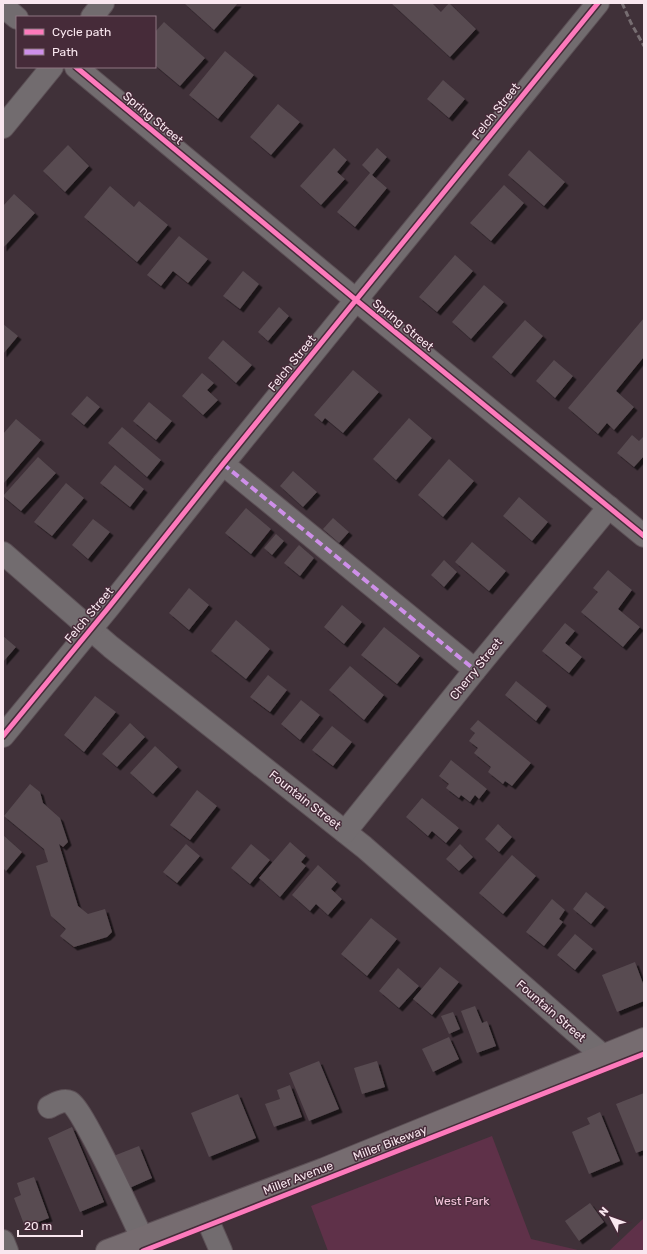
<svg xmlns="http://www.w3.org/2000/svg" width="647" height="1254" font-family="Rubik,sans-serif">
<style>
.green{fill:#5f3149}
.building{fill:#584b51;filter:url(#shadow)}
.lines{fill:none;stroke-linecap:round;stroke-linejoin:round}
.minor-casing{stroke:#5c5056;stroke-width:24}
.major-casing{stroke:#5c5056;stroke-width:24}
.minor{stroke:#726c6f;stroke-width:22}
.major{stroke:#766c70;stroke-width:22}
.rail{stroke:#766d71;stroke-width:3;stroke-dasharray:6 3;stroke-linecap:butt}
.quiet{stroke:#ce8fe9;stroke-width:4;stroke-dasharray:8 4;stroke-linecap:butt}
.cycleway-casing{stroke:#462b39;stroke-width:8}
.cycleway{stroke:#fd7abc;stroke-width:5}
.labels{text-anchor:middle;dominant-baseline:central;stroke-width:3;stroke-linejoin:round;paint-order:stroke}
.street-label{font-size:12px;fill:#f9e7ef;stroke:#462b39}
.park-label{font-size:12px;fill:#f7c8de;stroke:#462b39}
</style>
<defs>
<filter id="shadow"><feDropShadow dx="3.5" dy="3.5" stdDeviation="0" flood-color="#0009"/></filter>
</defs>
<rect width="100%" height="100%" fill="#403139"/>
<g class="green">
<polygon points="492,1136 531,1239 582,1251 328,1251 311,1206"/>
<polygon points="644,1218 644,1251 609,1251"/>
</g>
<g class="building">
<polygon points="184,3 238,3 214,30"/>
<polygon points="391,3 432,3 441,12 449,3 476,29 450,57"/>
<polygon points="164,22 205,58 180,86 155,65 155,32"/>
<polygon points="225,51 254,75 218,119 189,95"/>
<polygon points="443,80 465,99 449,118 427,99"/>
<polygon points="278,104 300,122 271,155 250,137"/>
<polygon points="68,145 89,166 65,192 43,171"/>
<polygon points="334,148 347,160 337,172 345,179 321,205 300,186"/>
<polygon points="377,148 387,157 372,175 387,188 355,227 337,212 370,173 362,165"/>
<polygon points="529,150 565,182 544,206 508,175"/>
<polygon points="504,185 524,203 491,241 470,223"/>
<polygon points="110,186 134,207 139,201 168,225 137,262 84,217"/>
<polygon points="14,194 35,213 3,248 3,206"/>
<polygon points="179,236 208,259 188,283 173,271 161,286 147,275"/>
<polygon points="455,255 473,271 437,312 419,297"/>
<polygon points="243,271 259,284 240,309 223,296"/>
<polygon points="484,285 504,302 471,339 452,322"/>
<polygon points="279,307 289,316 268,341 258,332"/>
<polygon points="644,318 644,359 643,358 616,391 634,407 614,430 607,423 598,434 568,408"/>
<polygon points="525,320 543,336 511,374 492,357"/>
<polygon points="3,324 18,336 3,354"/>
<polygon points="223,340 252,365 236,383 208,358"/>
<polygon points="554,360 573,376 555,398 536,381"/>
<polygon points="353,370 379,392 343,433 325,418 322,422 314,415"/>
<polygon points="202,373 214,383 207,390 218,400 203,415 182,396"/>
<polygon points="87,396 100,407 84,425 71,414"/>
<polygon points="149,402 172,421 156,440 133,421"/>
<polygon points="409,418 432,438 396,480 373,459"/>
<polygon points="16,419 41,440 3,484 3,434"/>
<polygon points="122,427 161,460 147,477 108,443"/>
<polygon points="632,435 639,441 644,436 644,456 634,467 617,453"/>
<polygon points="38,457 56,473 21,511 3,496"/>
<polygon points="449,459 474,481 443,517 418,495"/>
<polygon points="115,465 144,489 130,507 100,483"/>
<polygon points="293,471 317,492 303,507 280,486"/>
<polygon points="66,483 84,498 52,536 34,522"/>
<polygon points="519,497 548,522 532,541 503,516"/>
<polygon points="246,508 271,529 251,554 225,533"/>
<polygon points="333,518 349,532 339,543 323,529"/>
<polygon points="93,519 110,532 88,559 72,545"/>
<polygon points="276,534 284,541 272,555 264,548"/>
<polygon points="472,542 506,571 489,591 455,562"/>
<polygon points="299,545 314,558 300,576 284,563"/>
<polygon points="444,560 457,572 444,587 431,575"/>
<polygon points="608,570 632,590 618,609 640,627 623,647 581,612 598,592 593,588"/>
<polygon points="189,588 209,605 189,630 169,613"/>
<polygon points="342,605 362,622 344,644 324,627"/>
<polygon points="236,620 270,649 246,679 211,651"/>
<polygon points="565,623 575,631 565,643 582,657 569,673 542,651"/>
<polygon points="384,627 420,656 397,684 361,655"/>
<polygon points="3,636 16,647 3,662"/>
<polygon points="350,666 384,695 364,720 329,690"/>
<polygon points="268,675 287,690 270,712 250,697"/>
<polygon points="516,681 547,706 536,721 505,695"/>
<polygon points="95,696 116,712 84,752 64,735"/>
<polygon points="301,700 320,715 300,740 281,724"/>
<polygon points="478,720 531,763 512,786 505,781 503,784 488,772 491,767 474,753 478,748 469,741 475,733 470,729"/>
<polygon points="130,723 145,737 117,767 102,754"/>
<polygon points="332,726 352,742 333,766 312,750"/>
<polygon points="155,746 178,767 153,794 130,773"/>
<polygon points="451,760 487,789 479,799 475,795 470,802 461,795 459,798 446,788 449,784 439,776"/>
<polygon points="30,784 40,792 43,803 60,818 68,842 63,847 59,844 78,906 88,914 105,909 112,932 107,937 74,947 60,936 66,929 51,916 36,866 48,862 44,849 4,816"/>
<polygon points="197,790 217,806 190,840 170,825"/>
<polygon points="422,798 459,828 446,843 432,831 428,836 406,817"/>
<polygon points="498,824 512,837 499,852 485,839"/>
<polygon points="3,835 22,852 6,871 3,868"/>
<polygon points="290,842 306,856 301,862 306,866 280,897 259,878"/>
<polygon points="186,844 200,856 177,883 163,872"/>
<polygon points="251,844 270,860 250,884 231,868"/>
<polygon points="460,844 473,857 459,871 446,859"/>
<polygon points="512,855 536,876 503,914 479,893"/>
<polygon points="318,865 337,882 331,889 342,899 328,915 316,904 310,911 292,895"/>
<polygon points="586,892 605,907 591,924 573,909"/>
<polygon points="552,899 565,910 559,919 563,922 544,946 526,932"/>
<polygon points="371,918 397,939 367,976 341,954"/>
<polygon points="575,934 593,949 575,970 557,955"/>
<polygon points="635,962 644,986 644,1001 617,1012 602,975"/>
<polygon points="440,967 459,982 432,1015 413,999"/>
<polygon points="398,968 419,986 399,1008 379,991"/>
<polygon points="475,1006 482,1023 487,1021 496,1046 477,1053 461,1011"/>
<polygon points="453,1012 460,1029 449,1034 441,1016"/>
<polygon points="449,1037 459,1059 433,1072 422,1049"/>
<polygon points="319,1061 339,1109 309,1121 289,1073"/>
<polygon points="377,1061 385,1087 362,1094 354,1068"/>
<polygon points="290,1085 302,1117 274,1127 265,1104 280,1099 277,1090"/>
<polygon points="644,1093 644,1150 636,1153 616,1104"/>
<polygon points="238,1094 256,1138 209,1157 191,1113"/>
<polygon points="600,1112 620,1161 589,1174 572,1132 590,1124 587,1118"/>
<polygon points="72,1127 104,1202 80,1212 48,1138"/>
<polygon points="139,1146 152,1178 125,1190 111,1157"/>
<polygon points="34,1177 49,1218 25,1227 14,1198 21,1195 17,1183"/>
<polygon points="590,1203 604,1222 579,1241 565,1221"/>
</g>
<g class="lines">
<defs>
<g id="minor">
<polyline points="3,6 17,18"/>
<polyline points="92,17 103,3"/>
<polyline points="76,67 356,300 644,536"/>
<polyline points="3,127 52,67"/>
<polyline points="223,464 475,670"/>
<polyline points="3,553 111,647 364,847 602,1055"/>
<polyline points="3,736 109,607 223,464 356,300 598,3"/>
<polyline points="345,832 475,670 609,507"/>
<path d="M49,1107C55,1104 63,1099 70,1102C82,1107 133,1219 142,1238"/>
<polyline points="205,1214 221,1251"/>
<polyline points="3,1241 7,1251"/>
</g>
<polyline id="major" points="107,1251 324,1169 644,1039"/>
</defs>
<use href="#minor" class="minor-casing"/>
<use href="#major" class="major-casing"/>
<use href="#minor" class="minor"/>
<use href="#major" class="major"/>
<polyline class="rail" points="622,3 631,23 644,46"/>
<polyline class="quiet" points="223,464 475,670"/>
<defs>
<g id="cycleway">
<polyline points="76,67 356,300 644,536"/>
<polyline points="3,736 109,607 223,464 356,300 598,3"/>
<polyline points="143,1251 644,1054"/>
</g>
</defs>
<use href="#cycleway" class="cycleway-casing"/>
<use href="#cycleway" class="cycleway"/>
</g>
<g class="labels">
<g class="street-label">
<text transform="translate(496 111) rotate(-51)">Felch Street</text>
<text transform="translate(153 118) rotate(40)">Spring Street</text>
<text transform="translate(403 325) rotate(39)">Spring Street</text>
<text transform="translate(292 363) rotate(-51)">Felch Street</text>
<text transform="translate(89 615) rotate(-50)">Felch Street</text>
<text transform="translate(476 669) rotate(-51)">Cherry Street</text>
<text transform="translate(305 800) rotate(38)">Fountain Street</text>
<text transform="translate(551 1011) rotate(41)">Fountain Street</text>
<text transform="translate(390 1143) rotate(-21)">Miller Bikeway</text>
<text transform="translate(298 1178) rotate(-21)">Miller Avenue</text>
</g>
<g class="park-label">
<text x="462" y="1201">West Park</text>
</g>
</g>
<rect width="647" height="1254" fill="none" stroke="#f9e7ef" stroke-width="8"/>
<rect x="16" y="16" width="140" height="52" fill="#462b39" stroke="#8e7682"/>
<rect x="24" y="29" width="20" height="6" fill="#fd7abc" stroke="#8e7682"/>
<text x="52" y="36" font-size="12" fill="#f9e7ef">Cycle path</text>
<rect x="24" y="49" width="20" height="6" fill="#ce8fe9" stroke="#8e7682"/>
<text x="52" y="56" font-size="12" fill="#f9e7ef">Path</text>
<g transform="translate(611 1218) rotate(311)" stroke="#462b39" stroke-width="3" paint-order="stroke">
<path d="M0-3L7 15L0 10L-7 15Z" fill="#f9e7ef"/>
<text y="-6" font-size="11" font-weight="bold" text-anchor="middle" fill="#f9e7ef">N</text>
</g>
<path d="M18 1230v6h64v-6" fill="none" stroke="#f9e7ef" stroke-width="2"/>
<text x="24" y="1230" font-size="12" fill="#f9e7ef" stroke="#462b39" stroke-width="3" paint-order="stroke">20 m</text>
</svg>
